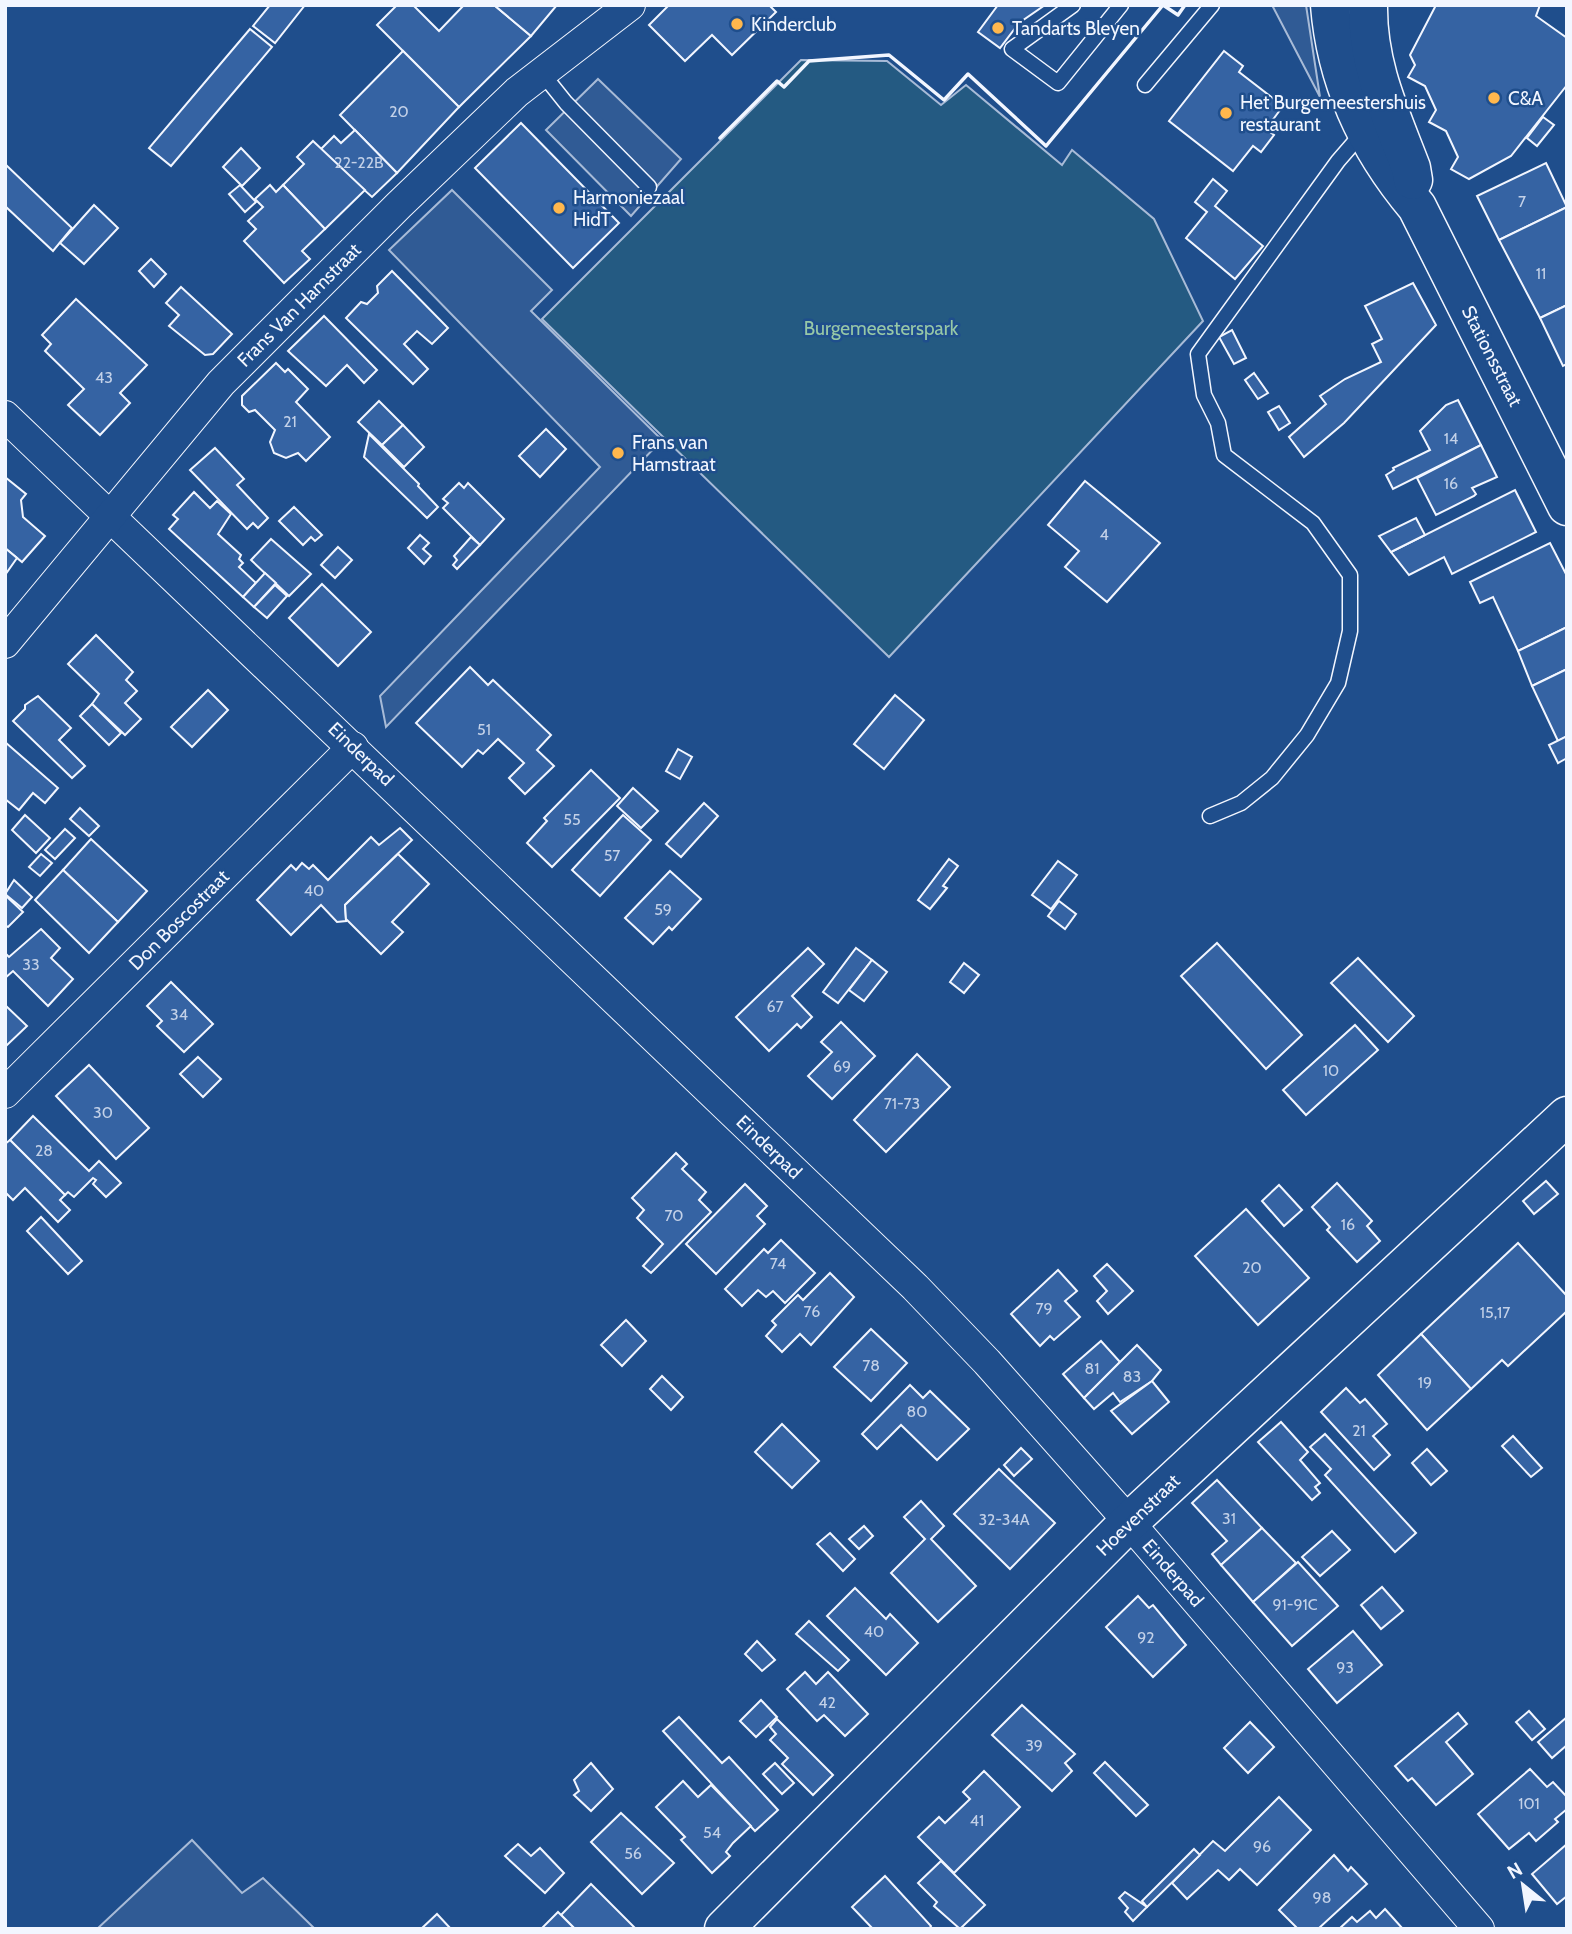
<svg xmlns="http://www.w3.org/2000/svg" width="1572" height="1934" font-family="Cabin,sans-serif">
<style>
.green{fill:#245a82;stroke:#a8bbd7;stroke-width:2}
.parking{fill:#305b95;stroke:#a8bbd7;stroke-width:2}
.building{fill:#3563a3;stroke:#f2f6ff;stroke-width:2}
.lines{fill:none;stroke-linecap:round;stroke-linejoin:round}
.lane-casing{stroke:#f2f6ff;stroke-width:17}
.street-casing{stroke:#f2f6ff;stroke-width:32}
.secondary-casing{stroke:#f2f6ff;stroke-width:41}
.lane{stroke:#1f4e8c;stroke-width:14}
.street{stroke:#1f4e8c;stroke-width:30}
.secondary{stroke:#1f4e8c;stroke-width:38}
.wall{stroke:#f2f6ff;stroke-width:3.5}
.poi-dot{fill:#ffb74d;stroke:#1f4e8c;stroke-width:2.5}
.labels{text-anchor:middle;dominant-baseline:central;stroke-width:5;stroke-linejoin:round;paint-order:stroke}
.number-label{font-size:16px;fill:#c3d1e8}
.poi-label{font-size:19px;fill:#f2f6ff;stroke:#1f4e8c;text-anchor:start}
.street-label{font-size:19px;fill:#f2f6ff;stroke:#1f4e8c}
.park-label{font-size:19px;fill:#97c8a6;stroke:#1f4e8c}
</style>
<rect width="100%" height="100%" fill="#1f4e8c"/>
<polygon class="green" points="801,60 887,61 941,105 966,85 1062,165 1072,150 1154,219 1203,321 889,657 542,319"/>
<g class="parking">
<polygon points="1272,5 1306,5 1320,97"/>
<polygon points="598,79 681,159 631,216 546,130"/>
<polygon points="452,190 552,290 531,311 662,440 386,727 380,696 600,467 389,250"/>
<polygon points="192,1840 242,1893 263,1878 315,1929 97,1929"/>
</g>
<g class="building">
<polygon points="270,5 305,5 275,43 253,26"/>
<polygon points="397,5 413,5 439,31 464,5 494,5 531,36 459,107 377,25"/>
<polygon points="494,5 557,5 531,36"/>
<polygon points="669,5 769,5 776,12 732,55 712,35 685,61 649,25"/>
<polygon points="998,5 1045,5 1019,23 1000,48 978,32"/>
<polygon points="1436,5 1540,5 1536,16 1567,38 1567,85 1511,156 1469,179 1451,169 1458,157 1446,131 1429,122 1436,110 1425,86 1408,77 1415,65 1410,55"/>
<polygon points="250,29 272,47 171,166 149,148"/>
<polygon points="403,51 459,107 397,173 340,115"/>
<polygon points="1224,51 1243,66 1239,72 1283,106 1266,129 1274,135 1261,152 1253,146 1233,171 1169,121"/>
<polygon points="1543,117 1554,125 1537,146 1527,138"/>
<polygon points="521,123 619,223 573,268 475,168"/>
<polygon points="355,130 397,173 372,197 320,150 334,136 341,143"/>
<polygon points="313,141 365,190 325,229 283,185 304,164 297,157"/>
<polygon points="241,148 260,168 242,186 223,167"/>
<polygon points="1546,163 1567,207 1499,240 1477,196"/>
<polygon points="5,164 72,228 53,251 5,206"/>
<polygon points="1213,179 1227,191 1215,206 1263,246 1235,279 1186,238 1207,212 1195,202"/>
<polygon points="240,185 256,202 245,212 229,194"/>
<polygon points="270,185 276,192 283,185 325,229 302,251 310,259 284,283 244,241 256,229 248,221 263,207 255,199"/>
<polygon points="94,205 118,228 84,264 60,243"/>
<polygon points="1567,207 1567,305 1540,318 1499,240"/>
<polygon points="151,259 166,274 154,287 139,271"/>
<polygon points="392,271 448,328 432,344 417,331 404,344 428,369 413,384 346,318 361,302 367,304 378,293 377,286"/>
<polygon points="1413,283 1436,325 1344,423 1304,457 1289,437 1326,404 1320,396 1345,379 1381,362 1372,344 1382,339 1365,306"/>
<polygon points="181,287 232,334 213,354 205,355 169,326 179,315 166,303"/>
<polygon points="76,299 147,365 120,393 130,403 100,435 68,405 84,389 45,351 51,344 42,335"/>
<polygon points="1567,305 1567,364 1563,366 1540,318"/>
<polygon points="324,316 377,370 364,383 347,365 326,386 288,351"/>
<polygon points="1232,330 1246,358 1234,364 1219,337"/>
<polygon points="276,363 285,372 288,369 308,389 296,402 330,437 306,461 298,453 286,458 274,453 270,442 275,430 255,410 249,412 242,405 242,396"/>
<polygon points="1254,373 1268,393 1258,399 1245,380"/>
<polygon points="1458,400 1481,445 1393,489 1386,475 1394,470 1393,468 1430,450 1420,431 1446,405"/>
<polygon points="379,401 403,425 382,445 358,422"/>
<polygon points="1279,406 1290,423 1279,430 1268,412"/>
<polygon points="403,425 424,447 404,467 382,445"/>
<polygon points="546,429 566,449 540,477 519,456"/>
<polygon points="369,434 419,484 418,486 438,507 427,518 364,457"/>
<polygon points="1481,445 1497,477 1472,488 1476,494 1474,496 1436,515 1417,478"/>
<polygon points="215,448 244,479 237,485 268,518 258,528 253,523 247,529 190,470"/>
<polygon points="5,477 26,494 21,500 23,517 45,536 22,562 5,548"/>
<polygon points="1085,481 1160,543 1107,602 1065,567 1079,551 1048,525"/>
<polygon points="459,483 464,488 468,483 504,519 480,545 443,508 448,503 443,499"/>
<polygon points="1515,490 1536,532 1452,574 1444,557 1409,575 1391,552"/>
<polygon points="194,492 210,508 217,501 231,514 218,534 241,555 239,559 243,563 239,567 256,583 243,597 169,529 178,519 173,515"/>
<polygon points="294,507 322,535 315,541 311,537 303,545 279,521"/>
<polygon points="1416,518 1425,535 1391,552 1379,536"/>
<polygon points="420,535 429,543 423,549 431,556 424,564 408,548"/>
<polygon points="471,537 480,545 457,569 453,565 457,560 454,556"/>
<polygon points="271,539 311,574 289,596 251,560"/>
<polygon points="1550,543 1567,576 1567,627 1518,651 1493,597 1480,603 1470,582"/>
<polygon points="338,547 352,560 335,578 321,565"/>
<polygon points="5,548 17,558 5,575"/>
<polygon points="265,573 276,583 254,607 243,597"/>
<polygon points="322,584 371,632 338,666 289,618"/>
<polygon points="275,585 287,596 267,618 254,607"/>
<polygon points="1567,627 1567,669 1532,686 1518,651"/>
<polygon points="96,635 133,672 126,680 137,691 125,703 141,719 125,735 92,704 99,694 68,664"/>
<polygon points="470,667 488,685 493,680 551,735 537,750 554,766 525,794 509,778 524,763 498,739 483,754 478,750 462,767 416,723"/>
<polygon points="1567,669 1567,736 1558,741 1532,686"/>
<polygon points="208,690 228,710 192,747 171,727"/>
<polygon points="895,695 924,720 884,769 854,744"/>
<polygon points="38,696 71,728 59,740 85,766 72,778 13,721 25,709 25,705"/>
<polygon points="92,704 121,733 109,745 80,716"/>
<polygon points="1567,736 1567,758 1558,763 1549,745"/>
<polygon points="5,742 58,788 45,803 33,793 19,810 5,799"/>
<polygon points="678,749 692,757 680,779 666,771"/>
<polygon points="591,770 620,798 552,867 527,843 547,821 544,818"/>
<polygon points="633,788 658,811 641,828 617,806"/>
<polygon points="704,803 718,816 681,857 666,844"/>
<polygon points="80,808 99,826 89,836 70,819"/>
<polygon points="25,815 50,838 36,853 12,830"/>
<polygon points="623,815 651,840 600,896 572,870"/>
<polygon points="400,828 412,840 345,905 346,921 337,922 321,905 291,935 257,900 291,865 296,870 302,863 309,869 313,865 328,880 371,837 379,845"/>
<polygon points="65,829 75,838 55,859 45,850"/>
<polygon points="91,839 147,891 118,922 63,870"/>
<polygon points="41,854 52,863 40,876 29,867"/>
<polygon points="398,854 429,884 392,922 403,932 381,954 346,919 345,905"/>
<polygon points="949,859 958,866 943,886 947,888 930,909 918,900"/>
<polygon points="1058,861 1077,875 1051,909 1032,895"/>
<polygon points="63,870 118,922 89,953 35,900"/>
<polygon points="670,871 701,899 672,930 669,927 653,944 625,918"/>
<polygon points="14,880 32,897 22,908 5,894"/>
<polygon points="5,895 23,912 8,927 5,925"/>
<polygon points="1059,901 1076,914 1065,929 1048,916"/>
<polygon points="41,929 60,948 51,958 73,979 48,1006 13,971 5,978 5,953 9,957"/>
<polygon points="1217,943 1302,1035 1266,1069 1181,976"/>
<polygon points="808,948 824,964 792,996 812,1017 801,1028 797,1024 769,1051 736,1017"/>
<polygon points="856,948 872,960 838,1003 823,992"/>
<polygon points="1358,958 1414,1016 1388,1042 1331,983"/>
<polygon points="872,960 887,972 864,1001 849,990"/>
<polygon points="964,963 979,975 964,993 950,982"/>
<polygon points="171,982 213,1024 184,1052 157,1026 162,1021 147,1006"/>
<polygon points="5,1005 27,1026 5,1047"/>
<polygon points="841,1022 875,1056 832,1099 808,1076 832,1052 821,1042"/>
<polygon points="1355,1025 1378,1050 1306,1115 1283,1090"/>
<polygon points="917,1054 950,1087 886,1152 854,1120"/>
<polygon points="198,1057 221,1079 203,1097 180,1074"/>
<polygon points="89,1065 149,1128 116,1159 56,1096"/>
<polygon points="33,1116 89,1171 99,1161 121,1183 106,1197 93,1184 96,1180 93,1178 74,1197 68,1192 65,1195 10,1140"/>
<polygon points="10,1140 65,1195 60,1200 70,1210 58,1222 25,1188 13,1200 5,1192 5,1144"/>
<polygon points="676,1153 687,1164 682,1169 706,1192 699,1200 711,1212 651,1273 643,1266 663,1244 637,1218 644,1210 632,1198"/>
<polygon points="1546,1181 1558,1194 1534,1214 1523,1201"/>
<polygon points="1337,1183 1372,1221 1367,1226 1380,1241 1357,1262 1327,1230 1330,1227 1312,1207"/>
<polygon points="745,1184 767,1206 757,1216 765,1224 716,1274 686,1244"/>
<polygon points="1279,1185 1302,1210 1284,1226 1262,1201"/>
<polygon points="1246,1209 1309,1278 1258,1325 1195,1256"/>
<polygon points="41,1217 82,1261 68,1274 27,1231"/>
<polygon points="781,1240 815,1273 785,1303 773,1291 766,1297 758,1290 742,1306 725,1289 764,1249 768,1253"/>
<polygon points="1518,1243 1567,1296 1567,1311 1508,1366 1502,1360 1471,1389 1421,1334"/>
<polygon points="1107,1264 1133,1291 1108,1314 1097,1301 1107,1291 1094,1276"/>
<polygon points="1058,1270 1077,1291 1065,1301 1080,1317 1054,1340 1050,1336 1040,1346 1011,1314"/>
<polygon points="830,1273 854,1297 811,1345 800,1334 782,1352 766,1336 776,1325 772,1321 798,1295 803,1300"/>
<polygon points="626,1320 646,1341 622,1366 601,1345"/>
<polygon points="871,1329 907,1363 871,1401 834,1367"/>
<polygon points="1421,1334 1471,1389 1427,1430 1378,1375"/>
<polygon points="1101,1341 1120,1362 1084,1398 1063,1374"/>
<polygon points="1137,1345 1161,1370 1152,1381 1120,1402 1113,1393 1094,1409 1084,1398"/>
<polygon points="662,1376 683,1397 671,1410 650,1389"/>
<polygon points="1152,1381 1169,1402 1132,1434 1111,1411"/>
<polygon points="910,1385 923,1398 930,1391 969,1429 937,1460 901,1425 877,1449 862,1434"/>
<polygon points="1346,1388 1360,1403 1365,1399 1387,1424 1373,1436 1390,1455 1374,1470 1321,1412"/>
<polygon points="1281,1422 1308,1452 1300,1460 1320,1483 1315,1487 1320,1493 1312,1500 1258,1442"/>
<polygon points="782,1424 819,1461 792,1488 755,1452"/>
<polygon points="1325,1434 1416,1533 1395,1552 1325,1475 1331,1469 1310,1447"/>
<polygon points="1513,1436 1542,1468 1531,1477 1502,1446"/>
<polygon points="1021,1448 1032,1459 1014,1476 1004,1465"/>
<polygon points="1427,1449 1447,1471 1431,1485 1412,1463"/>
<polygon points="999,1469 1055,1523 1010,1569 954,1514"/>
<polygon points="1217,1480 1262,1528 1221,1565 1212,1554 1227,1541 1192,1503"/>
<polygon points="921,1501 944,1526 931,1539 976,1586 938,1622 891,1573 925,1539 904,1517"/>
<polygon points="864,1526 873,1536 859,1549 849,1539"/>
<polygon points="1262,1528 1296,1563 1253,1602 1221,1565"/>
<polygon points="1332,1531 1350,1550 1320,1576 1302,1557"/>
<polygon points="830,1533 855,1559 843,1571 817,1544"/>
<polygon points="1298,1562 1338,1606 1292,1646 1253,1602"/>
<polygon points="1382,1587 1403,1611 1381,1629 1361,1605"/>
<polygon points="855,1588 886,1619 890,1614 918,1643 886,1675 827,1616"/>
<polygon points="1138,1596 1149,1608 1153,1605 1186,1645 1153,1677 1106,1627"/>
<polygon points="809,1621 849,1660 838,1671 796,1634"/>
<polygon points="1353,1631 1382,1665 1337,1703 1308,1669"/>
<polygon points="757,1641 775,1660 762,1671 745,1654"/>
<polygon points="805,1672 816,1684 828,1672 868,1714 845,1736 824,1715 817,1721 787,1689"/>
<polygon points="761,1700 777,1717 756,1737 740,1721"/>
<polygon points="1022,1705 1075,1754 1065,1763 1072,1771 1052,1791 992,1735"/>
<polygon points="1529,1711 1545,1729 1532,1740 1516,1722"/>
<polygon points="1458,1713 1467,1724 1446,1742 1473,1774 1436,1805 1412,1778 1408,1781 1395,1766"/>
<polygon points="679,1717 722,1763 729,1757 778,1810 755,1831 663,1731"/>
<polygon points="1567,1717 1567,1745 1552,1758 1538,1742"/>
<polygon points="777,1719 833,1775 813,1795 782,1764 788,1758 770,1740 776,1734 770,1727"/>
<polygon points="1250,1722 1274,1747 1248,1773 1224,1748"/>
<polygon points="1105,1762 1148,1805 1136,1816 1094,1773"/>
<polygon points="591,1763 613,1789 591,1811 574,1795 579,1791 574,1780"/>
<polygon points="775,1763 794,1783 782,1794 763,1774"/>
<polygon points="1530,1769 1547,1787 1553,1782 1567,1797 1567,1809 1555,1819 1558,1822 1536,1841 1529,1833 1509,1849 1478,1814"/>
<polygon points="984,1771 1020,1807 954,1873 918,1837 939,1817 945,1823 970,1799 963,1792"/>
<polygon points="683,1781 698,1797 711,1785 751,1826 733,1843 726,1852 730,1856 712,1873 681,1840 685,1837 656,1807"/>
<polygon points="1279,1797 1311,1830 1257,1885 1240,1869 1229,1880 1218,1870 1187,1899 1172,1883 1213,1841 1225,1851"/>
<polygon points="621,1813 674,1863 642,1894 591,1842"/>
<polygon points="518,1844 531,1856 540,1848 564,1873 545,1893 505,1856"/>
<polygon points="1567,1844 1567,1896 1557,1904 1532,1874"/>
<polygon points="1194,1849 1200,1855 1147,1907 1142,1901"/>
<polygon points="1334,1855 1348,1871 1351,1867 1367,1884 1318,1929 1298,1929 1279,1910"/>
<polygon points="941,1861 985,1905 960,1929 934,1906 937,1902 918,1883"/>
<polygon points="885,1876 931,1926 929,1929 873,1929 852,1907"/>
<polygon points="591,1884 636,1929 575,1929 561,1915"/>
<polygon points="1125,1892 1147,1907 1133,1921 1125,1912 1128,1908 1119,1898"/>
<polygon points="1385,1909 1403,1929 1339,1929 1352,1917 1357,1922 1370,1911 1376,1918"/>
<polygon points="558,1912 575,1929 542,1928"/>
<polygon points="437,1914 451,1929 421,1929"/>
</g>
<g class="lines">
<defs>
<g id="lane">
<polyline points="1073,5 1012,49 1058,83 1121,5"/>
<polyline points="542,73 566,103 649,187"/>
<polyline points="1145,85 1212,5"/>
<polyline points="1210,816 1241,803 1272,778 1307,735 1338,683 1350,631 1350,575 1313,523 1224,455 1218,423 1204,395 1198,354 1338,161 1364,131"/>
</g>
<g id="street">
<polyline points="5,416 915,1287 987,1362 1115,1506 1479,1929"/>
<polyline points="5,643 221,383 399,205 517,92 630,5"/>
<polyline points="5,1093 353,747"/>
</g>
<g id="secondary">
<path d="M1330,5C1336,81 1368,149 1417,207L1567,506"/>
<path d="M1368,5C1367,65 1390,113 1411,168L1413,180"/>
<polyline points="724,1929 1129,1522 1567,1116"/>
</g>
</defs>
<use href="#lane" class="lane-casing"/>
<use href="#street" class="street-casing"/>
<use href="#secondary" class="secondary-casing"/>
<use href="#lane" class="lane"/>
<use href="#street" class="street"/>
<use href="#secondary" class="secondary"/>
<g class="wall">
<polyline points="1163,5 1178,15 1185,5"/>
<polyline points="720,138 777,81 784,87 809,61 889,55 944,100 968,74 1046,146 1163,5"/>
</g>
</g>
<g class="poi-dot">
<circle cx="737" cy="24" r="7"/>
<circle cx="998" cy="28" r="7"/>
<circle cx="1494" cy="98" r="7"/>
<circle cx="1226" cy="113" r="7"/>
<circle cx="559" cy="208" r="7"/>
<circle cx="618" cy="453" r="7"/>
</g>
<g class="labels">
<g class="number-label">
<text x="399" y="111">20</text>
<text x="359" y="162">22-22B</text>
<text x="1522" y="201">7</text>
<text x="1541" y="273">11</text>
<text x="104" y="377">43</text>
<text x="290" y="421">21</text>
<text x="1451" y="438">14</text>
<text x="1451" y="483">16</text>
<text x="1104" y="534">4</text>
<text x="484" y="729">51</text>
<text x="572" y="819">55</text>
<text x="612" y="855">57</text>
<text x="314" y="890">40</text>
<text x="663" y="909">59</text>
<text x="31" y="964">33</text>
<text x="775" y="1006">67</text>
<text x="179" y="1014">34</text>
<text x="842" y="1066">69</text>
<text x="1331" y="1070">10</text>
<text x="902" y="1103">71-73</text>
<text x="103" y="1112">30</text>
<text x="44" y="1150">28</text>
<text x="674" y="1215">70</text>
<text x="1348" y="1224">16</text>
<text x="778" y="1263">74</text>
<text x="1252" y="1267">20</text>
<text x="1044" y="1308">79</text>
<text x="812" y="1311">76</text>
<text x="1495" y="1312">15,17</text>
<text x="871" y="1365">78</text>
<text x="1092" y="1368">81</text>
<text x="1132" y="1376">83</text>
<text x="1425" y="1382">19</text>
<text x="917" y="1411">80</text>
<text x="1359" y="1430">21</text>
<text x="1229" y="1518">31</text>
<text x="1004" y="1519">32-34A</text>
<text x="1295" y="1604">91-91C</text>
<text x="874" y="1631">40</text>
<text x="1146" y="1637">92</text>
<text x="1345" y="1667">93</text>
<text x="827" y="1702">42</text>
<text x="1034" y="1745">39</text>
<text x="1529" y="1803">101</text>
<text x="977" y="1820">41</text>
<text x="712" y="1832">54</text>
<text x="1262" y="1846">96</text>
<text x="633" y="1853">56</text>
<text x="1322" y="1897">98</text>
</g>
<g class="poi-label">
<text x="751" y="24">Kinderclub</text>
<text x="1012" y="28">Tandarts Bleyen</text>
<text x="1508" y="98">C&amp;A</text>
<text x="1240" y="102">Het Burgemeestershuis<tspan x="1240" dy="22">restaurant</tspan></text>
<text x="573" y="197">Harmoniezaal<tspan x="573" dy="22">HidT</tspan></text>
<text x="632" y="442">Frans van<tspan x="632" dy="22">Hamstraat</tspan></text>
</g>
<g class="street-label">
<text transform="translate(299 305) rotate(-45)">Frans Van Hamstraat</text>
<text transform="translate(1492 356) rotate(63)">Stationsstraat</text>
<text transform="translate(361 754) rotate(44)">Einderpad</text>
<text transform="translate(179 920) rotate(-45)">Don Boscostraat</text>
<text transform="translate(769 1147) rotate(44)">Einderpad</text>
<text transform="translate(1138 1515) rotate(-44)">Hoevenstraat</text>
<text transform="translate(1173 1573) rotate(49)">Einderpad</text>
</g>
<g class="park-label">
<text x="881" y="328">Burgemeesterspark</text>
</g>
</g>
<rect width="1572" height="1934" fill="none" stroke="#f2f6ff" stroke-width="14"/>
<g transform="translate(1523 1885) rotate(330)" stroke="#1f4e8c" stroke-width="5" paint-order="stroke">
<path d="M0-5L12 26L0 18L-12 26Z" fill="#f2f6ff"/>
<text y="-10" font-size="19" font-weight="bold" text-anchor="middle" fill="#f2f6ff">N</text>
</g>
</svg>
